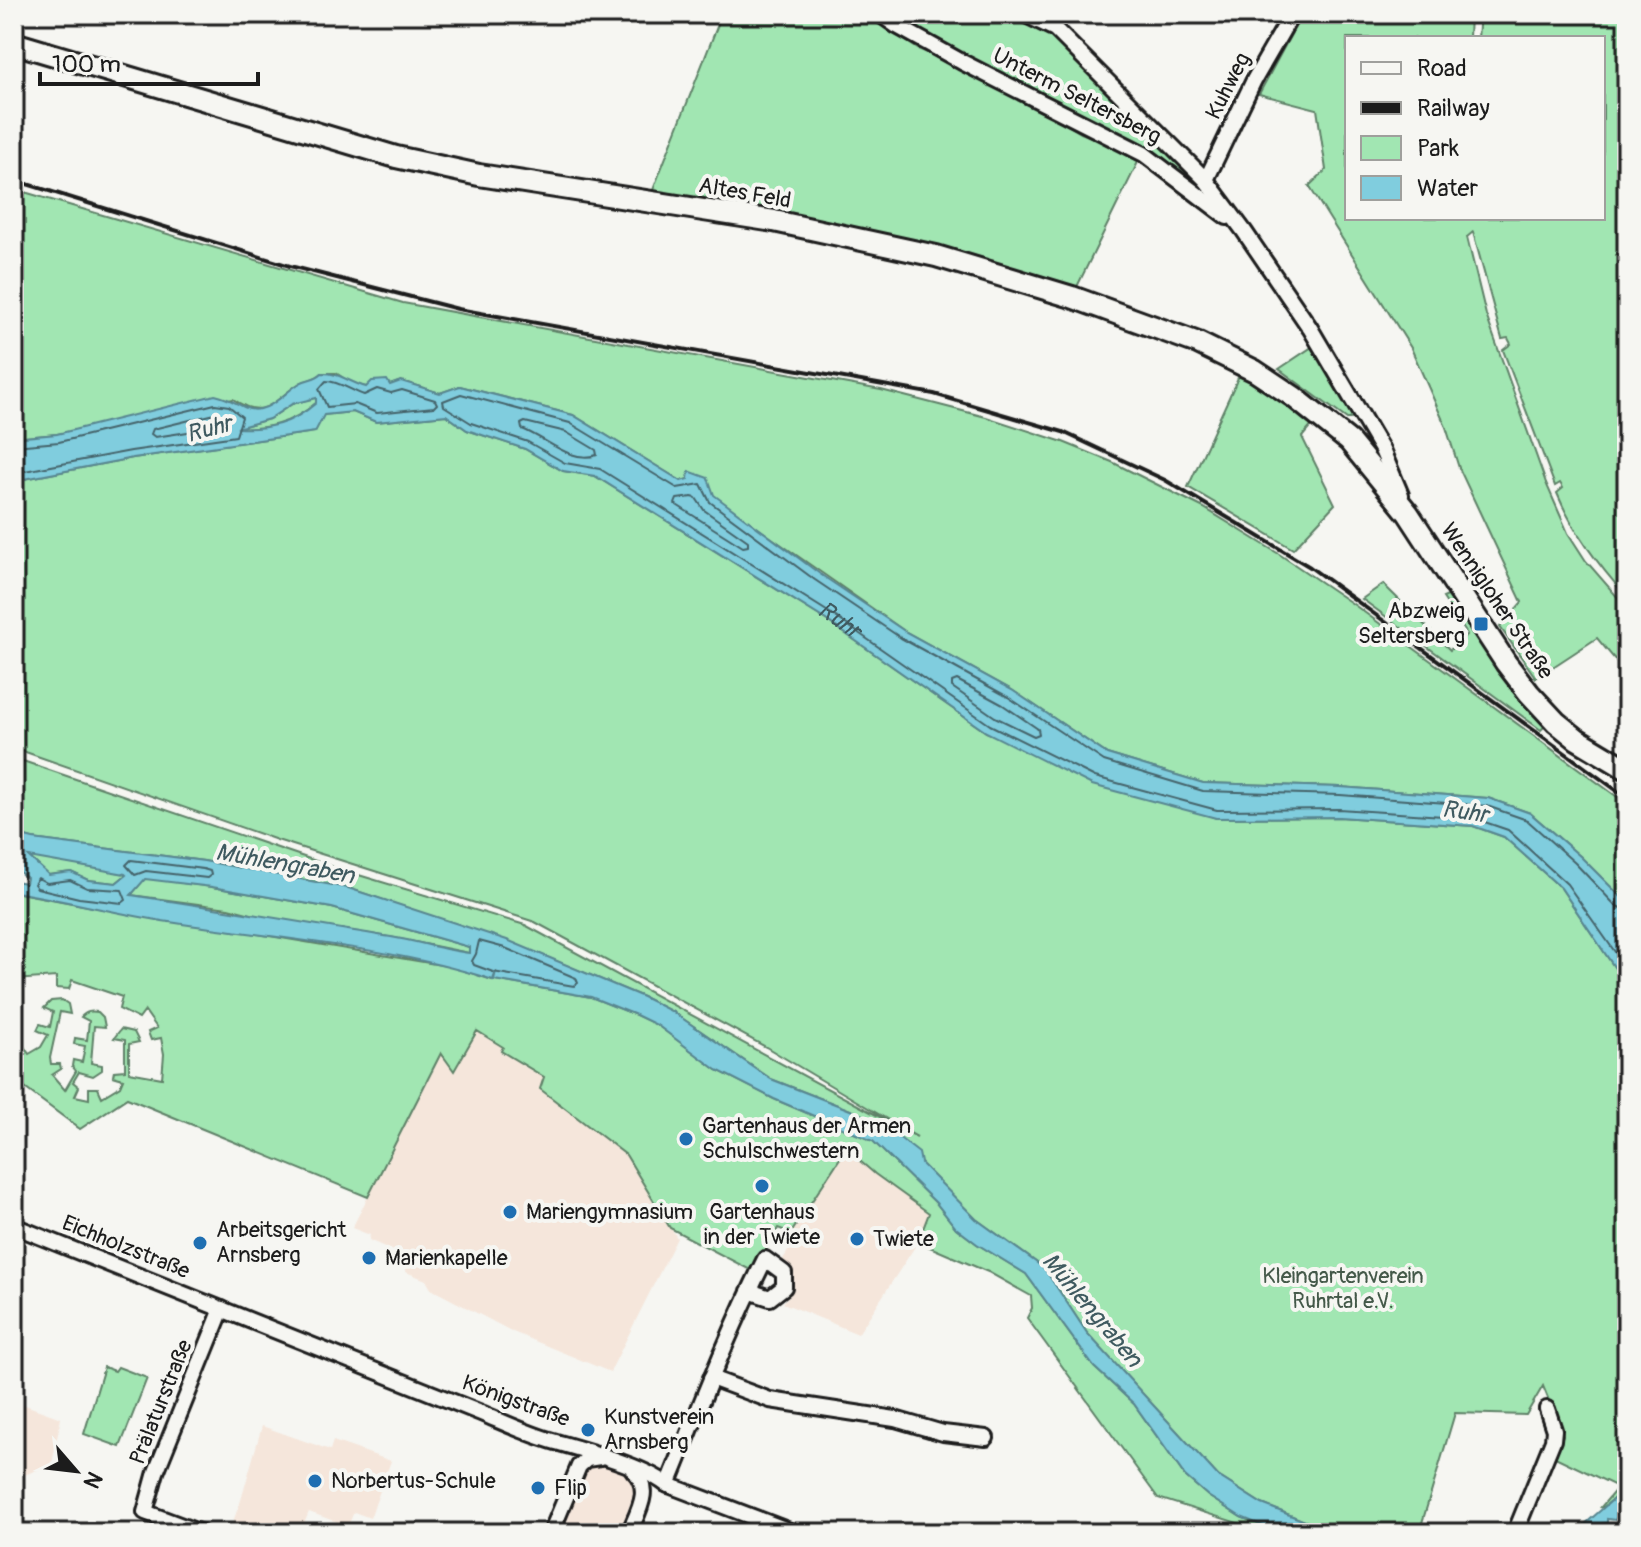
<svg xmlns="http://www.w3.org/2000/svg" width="1641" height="1547" font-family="Pangolin,sans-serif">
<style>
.built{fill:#f5e6db}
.green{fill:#a1e6b2;stroke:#5e8167;stroke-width:2}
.water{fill:#80cdde;stroke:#588690;stroke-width:2;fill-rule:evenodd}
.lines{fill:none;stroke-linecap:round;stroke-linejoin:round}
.shore{stroke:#44636a;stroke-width:2}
.street-casing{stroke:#1c1c1c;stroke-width:20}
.secondary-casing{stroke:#1c1c1c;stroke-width:26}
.street{stroke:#f6f6f2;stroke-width:14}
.secondary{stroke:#f6f6f2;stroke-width:20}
.rail{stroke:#1c1c1c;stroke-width:4}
.poi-dot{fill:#1f6fb2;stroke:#f6f6f2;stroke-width:3}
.labels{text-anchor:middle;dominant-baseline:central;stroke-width:8;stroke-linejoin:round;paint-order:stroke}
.street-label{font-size:22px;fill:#1c1c1c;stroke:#f6f6f2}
.poi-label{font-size:22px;fill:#1c1c1c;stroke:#f6f6f2;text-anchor:start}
.park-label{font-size:22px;fill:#445949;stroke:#f6f6f2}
.water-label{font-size:24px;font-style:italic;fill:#3f5a60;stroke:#f6f6f2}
</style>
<rect width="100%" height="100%" fill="#f6f6f2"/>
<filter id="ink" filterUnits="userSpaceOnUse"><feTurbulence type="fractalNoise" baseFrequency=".0125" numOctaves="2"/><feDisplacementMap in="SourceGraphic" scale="16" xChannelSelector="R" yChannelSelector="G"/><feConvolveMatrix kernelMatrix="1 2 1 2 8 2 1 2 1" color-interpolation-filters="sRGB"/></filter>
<g filter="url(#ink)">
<g class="built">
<polygon points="477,1031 484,1033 503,1047 502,1051 544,1077 541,1089 626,1155 677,1238 610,1372 513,1332 431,1289 426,1280 406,1272 400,1259 395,1256 396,1252 369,1240 370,1235 352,1228 442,1052 454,1070"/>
<polygon points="845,1148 875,1174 930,1213 918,1242 858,1334 783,1303 791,1293 794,1283 793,1274 783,1259 797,1237 791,1233"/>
<polygon points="14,1401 61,1418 52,1464 14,1479"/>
<polygon points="262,1426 330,1450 333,1441 391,1461 370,1518 354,1512 348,1526 309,1512 300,1533 245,1533 231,1527 241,1500"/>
<polygon points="602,1464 627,1473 636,1487 620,1533 560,1533 583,1474 587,1469"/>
</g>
<g class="green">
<polygon points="722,14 866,14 918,49 964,67 1012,91 1081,133 1141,156 1072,297 821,221 653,190"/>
<polygon points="887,14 979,14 1010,23 1018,16 1048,31 1205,188 1198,188 1166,162 1062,108 1012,79 913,30"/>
<path d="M1302,14H1470L1469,38H1347V218H1603V38H1478L1480,14H1627V597C1599,566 1573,532 1557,493L1563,488L1560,483L1555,486L1503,350L1511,344L1508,338L1502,339L1473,232L1467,237L1486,315L1546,483L1568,533L1586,561L1627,608V674L1597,638L1536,678L1500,627L1522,602L1459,468L1446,427L1411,348L1309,186L1326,170L1317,109L1259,94Z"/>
<path d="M14,189L403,303L881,390L986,417L1063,442L1112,462L1204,508L1279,554L1353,604L1627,804V903L1581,857L1530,813L1488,798L1340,787L1203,783L1107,754L1012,690L906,632L688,479L681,481L573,415L460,386L440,393L401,381L390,385L366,387L351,383L336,373H322C315,380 308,379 300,383C273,400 265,422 233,399L57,434L14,438Z"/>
<polygon points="1312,347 1354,414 1350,419 1347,419 1279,369"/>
<polygon points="1241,371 1314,423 1302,437 1335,504 1293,549 1188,487"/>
<path d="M316,397V403C290,425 266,429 233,429L269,419L292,404Z"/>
<path d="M353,412L376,422L446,415L467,430L525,449L563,471L595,476L826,620L986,732L1216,818L1339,817L1473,826L1504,837L1561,888L1627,986V1487L1605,1506L1621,1508L1627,1502V1508L1601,1507L1618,1487L1555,1457L1563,1435L1543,1386L1526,1415L1455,1413L1419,1533H1335L1262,1504L1218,1476L1087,1333L1044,1268L976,1219L883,1125L858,1113L771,1079L673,1012L643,997L508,941L495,980L591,997L636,1015L657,1025L717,1070L774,1099L873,1141L936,1203L956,1228L977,1244L1026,1274L1094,1367L1134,1404L1185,1476L1208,1496L1241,1517L1281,1533H1269L1158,1498L1027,1318L1032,1308L1031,1296L988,1272L918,1242L929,1213L875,1174L846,1149L791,1233L778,1228L754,1272L670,1228L626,1155L540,1089L544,1077L501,1051L503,1047L477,1031L454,1071L441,1053L368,1197L127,1098L80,1129L14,1080V1049L23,1045L29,1054L41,1047L48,1035L37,1030L40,1024L50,1027L53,1012L44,1008L51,1001L62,1000L68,1004L70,1014L60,1012L50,1058L51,1064H60L61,1069L52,1075L65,1090L76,1071L72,1066L73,1060L82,1062L85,1046L74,1044L75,1038L87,1040L89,1021L81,1017C86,1011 91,1011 98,1012L103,1017L105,1027L94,1026L91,1063L102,1065V1070L93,1076L79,1072L73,1082L79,1087L75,1096L89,1099V1088H98L102,1097L120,1086L123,1079L113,1076L114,1071L125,1070V1040L114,1038L121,1029L134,1032L139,1042L129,1044V1072L162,1078L164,1054L161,1038L151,1040L148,1032L157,1028L145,1011L139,1019L119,1009L122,997L72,980L69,989L56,988V977L14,980V892L167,921L246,932L453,967L492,980L506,941L348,888L204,861L32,839L14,834V758L342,870L525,925L917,1137L766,1047L535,922L277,840L14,748V481L133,458L314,432L323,415Z"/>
<polygon points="1383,584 1450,650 1467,634 1443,598 1450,595 1546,725 1541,730 1362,599"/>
<polygon points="28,856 127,874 116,883 88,880 71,872 48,875"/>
<polygon points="145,878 212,887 332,908 469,947 469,953 395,938 263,917 228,908 131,895"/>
<polygon points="104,1367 115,1371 118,1367 147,1378 120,1447 84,1434"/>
</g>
<g class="water">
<path d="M322,373C340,373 349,382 366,387L372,381L387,380L390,385L401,381L440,393L460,386L573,415L681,481L688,479L689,471L708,478L714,495L820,574L906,632L1012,690L1107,754L1203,783L1340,787L1488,798L1530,813L1581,857L1627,903V986L1561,888L1504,837L1473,826L1339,817L1216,818L1092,785L986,732L826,620L595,476L563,471L525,449L467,430L446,415L376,422L353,412L324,415L315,432L133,458L14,481V438L57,434L215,395C228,398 234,402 244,407C266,418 283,393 300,383C308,378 315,380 322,373ZM316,398V403C292,424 268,430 237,428L269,419L292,404Z"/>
<path d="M14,834L33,839L204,861L348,888L507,940L643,997L673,1012L771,1079L858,1113L883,1125L919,1153L921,1163L976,1219L1044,1268L1087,1333L1218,1476L1262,1504L1335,1533H1281L1241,1517L1208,1496L1185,1476L1134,1404L1094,1367L1026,1274L977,1244L956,1228L936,1203L873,1141L774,1099L717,1070L657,1025L636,1015L591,997L494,980L496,971L493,980C392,947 274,938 169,922C117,914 66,900 14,892V881L26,883L27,878L14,868ZM29,857L125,874L126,875L116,883L88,880L71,872L49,875ZM145,879L212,887L332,908L469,947V953C443,950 417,941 391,937C305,923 218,908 131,895Z"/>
<polygon points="1627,1487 1627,1502 1615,1520 1607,1519 1607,1523 1595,1525 1589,1533 1575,1533"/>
</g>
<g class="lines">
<g class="shore">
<path d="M326,381C338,381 352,391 364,395L377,389L391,393L402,390L435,400L437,404L434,407L377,413L355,404L327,407L319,389Z"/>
<polygon points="215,414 227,417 227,426 155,437 151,434 153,429"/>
<path d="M525,422L566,432L596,450L597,455C571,464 546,438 522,429L521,424Z"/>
<polyline points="14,446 59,442 215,404 229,406 242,417 236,436 131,451 14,473"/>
<polygon points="692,497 696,498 704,510 748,541 748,546 743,547 675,504 677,499"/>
<polygon points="957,680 1003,705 1038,729 1039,734 1034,736 995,717 952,687 952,682"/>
<polygon points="131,860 203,869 210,871 211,875 207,878 146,871 135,875 126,865"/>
<polygon points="38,878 47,883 70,880 87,888 122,890 126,900 122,903 79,898 37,888 34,884"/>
<path id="s1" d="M1627,910L1616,906L1575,863L1527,820L1487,806L1340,795L1203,791L1104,761L1008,697L901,638L815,580L710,502L701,484L677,488L570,423L461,394L443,401L444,406L471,423L528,442L565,463L600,469L830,613L990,725L1095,777L1217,810L1339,809L1473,818L1508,830L1567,884L1627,969"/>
<polygon points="479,941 505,948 576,978 578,983 574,986 493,972 474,965 472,961 476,954"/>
</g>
<defs>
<g id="street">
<polyline points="880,14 897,26 962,62 1144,154 1227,217"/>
<polyline points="1024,14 1055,29 1206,180 1244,231 1310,328 1382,450 1401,495"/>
<polyline points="1206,180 1254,80 1292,14"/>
<path d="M14,1226L481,1413C505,1423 530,1435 556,1442C584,1450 643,1466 666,1484L795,1533"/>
<polyline points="711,1378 770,1400 895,1419 943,1433 986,1438"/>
<path d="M668,1485C699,1409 728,1333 765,1259L784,1273V1287L770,1298L749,1291"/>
<polyline points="201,1533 145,1512 156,1472 222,1309"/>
<polyline points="551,1533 579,1466 587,1459 600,1457"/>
<path d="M629,1533C638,1511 653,1489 633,1470"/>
<polyline points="1515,1533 1553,1440 1554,1430 1547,1409"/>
</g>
<polyline id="secondary" points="14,43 396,157 479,175 774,221 936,256 1072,297 1198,343 1255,371 1294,397 1349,441 1408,513 1506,663 1529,693 1556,722 1577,739 1627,769"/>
</defs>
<use href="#street" class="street-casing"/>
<use href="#secondary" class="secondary-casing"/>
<use href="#street" class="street"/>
<use href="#secondary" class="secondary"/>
<polyline class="rail" points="14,180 290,266 458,309 934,394 1063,432 1165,480 1310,567 1627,798"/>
</g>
</g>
<g class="poi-dot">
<rect x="1473" y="616" width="16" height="16" rx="4"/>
<circle cx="686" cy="1139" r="8"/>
<circle cx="762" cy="1186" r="8"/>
<circle cx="510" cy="1212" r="8"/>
<circle cx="857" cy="1239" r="8"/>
<circle cx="200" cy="1243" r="8"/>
<circle cx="369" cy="1258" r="8"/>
<circle cx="588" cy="1430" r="8"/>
<circle cx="315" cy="1481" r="8"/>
<circle cx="538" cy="1488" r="8"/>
</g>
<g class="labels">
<g class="street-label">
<text transform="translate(1228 86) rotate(-63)">Kuhweg</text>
<text transform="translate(1077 96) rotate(27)">Unterm Seltersberg</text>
<text transform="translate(745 193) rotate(10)">Altes Feld</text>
<text transform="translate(1497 601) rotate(56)">Wennigloher Straße</text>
<text transform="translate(126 1247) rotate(22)">Eichholzstraße</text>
<text transform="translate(516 1401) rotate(20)">Königstraße</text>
<text transform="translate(161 1402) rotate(-68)">Prälaturstraße</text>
</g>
<g class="poi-label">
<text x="1465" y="611" text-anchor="end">Abzweig<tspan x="1465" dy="25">Seltersberg</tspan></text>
<text x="702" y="1126">Gartenhaus der Armen<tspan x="702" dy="25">Schulschwestern</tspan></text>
<text x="526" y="1212">Mariengymnasium</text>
<text x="762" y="1212" text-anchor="middle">Gartenhaus<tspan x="762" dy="25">in der Twiete</tspan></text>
<text x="216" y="1230">Arbeitsgericht<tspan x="216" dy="25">Arnsberg</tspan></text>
<text x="873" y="1239">Twiete</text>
<text x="385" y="1258">Marienkapelle</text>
<text x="604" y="1417">Kunstverein<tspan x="604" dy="25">Arnsberg</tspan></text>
<text x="331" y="1481">Norbertus-Schule</text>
<text x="554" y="1488">Flip</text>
</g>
<g class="park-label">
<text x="1343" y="1276">Kleingartenverein<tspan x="1343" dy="25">Ruhrtal e.V.</tspan></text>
</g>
<g class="water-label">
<text transform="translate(209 429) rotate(-15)">Ruhr</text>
<text stroke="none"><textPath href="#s1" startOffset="1798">Ruhr</textPath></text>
<text transform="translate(1465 812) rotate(8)">Ruhr</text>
<text transform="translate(285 864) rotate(10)">Mühlengraben</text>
<text transform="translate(1092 1310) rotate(50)">Mühlengraben</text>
</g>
</g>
<rect width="1641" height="1547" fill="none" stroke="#f6f6f2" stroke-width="48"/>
<rect x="24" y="24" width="1593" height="1499" fill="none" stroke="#1c1c1c" stroke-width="3" filter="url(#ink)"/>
<rect x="1345" y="36" width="260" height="184" fill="#f6f6f2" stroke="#9f9f9c" stroke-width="2"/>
<rect x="1361" y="62" width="40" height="12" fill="#f6f6f2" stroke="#9f9f9c" stroke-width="2"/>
<text x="1417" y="76" font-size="24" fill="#1c1c1c">Road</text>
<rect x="1361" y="102" width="40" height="12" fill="#1c1c1c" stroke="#9f9f9c" stroke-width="2"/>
<text x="1417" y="116" font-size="24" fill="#1c1c1c">Railway</text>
<rect x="1361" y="136" width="40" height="24" fill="#a1e6b2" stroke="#9f9f9c" stroke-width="2"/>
<text x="1417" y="156" font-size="24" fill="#1c1c1c">Park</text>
<rect x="1361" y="176" width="40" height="24" fill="#80cdde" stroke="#9f9f9c" stroke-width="2"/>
<text x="1417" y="196" font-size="24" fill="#1c1c1c">Water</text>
<g transform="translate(76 1471) rotate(118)" stroke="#f6f6f2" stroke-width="6" paint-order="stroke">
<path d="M0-6L14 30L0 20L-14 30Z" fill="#1c1c1c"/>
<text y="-12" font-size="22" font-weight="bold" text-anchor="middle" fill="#1c1c1c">N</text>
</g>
<path d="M40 72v12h218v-12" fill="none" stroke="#1c1c1c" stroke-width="4"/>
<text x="52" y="72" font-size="24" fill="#1c1c1c" stroke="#f6f6f2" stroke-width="6" paint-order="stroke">100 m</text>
</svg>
